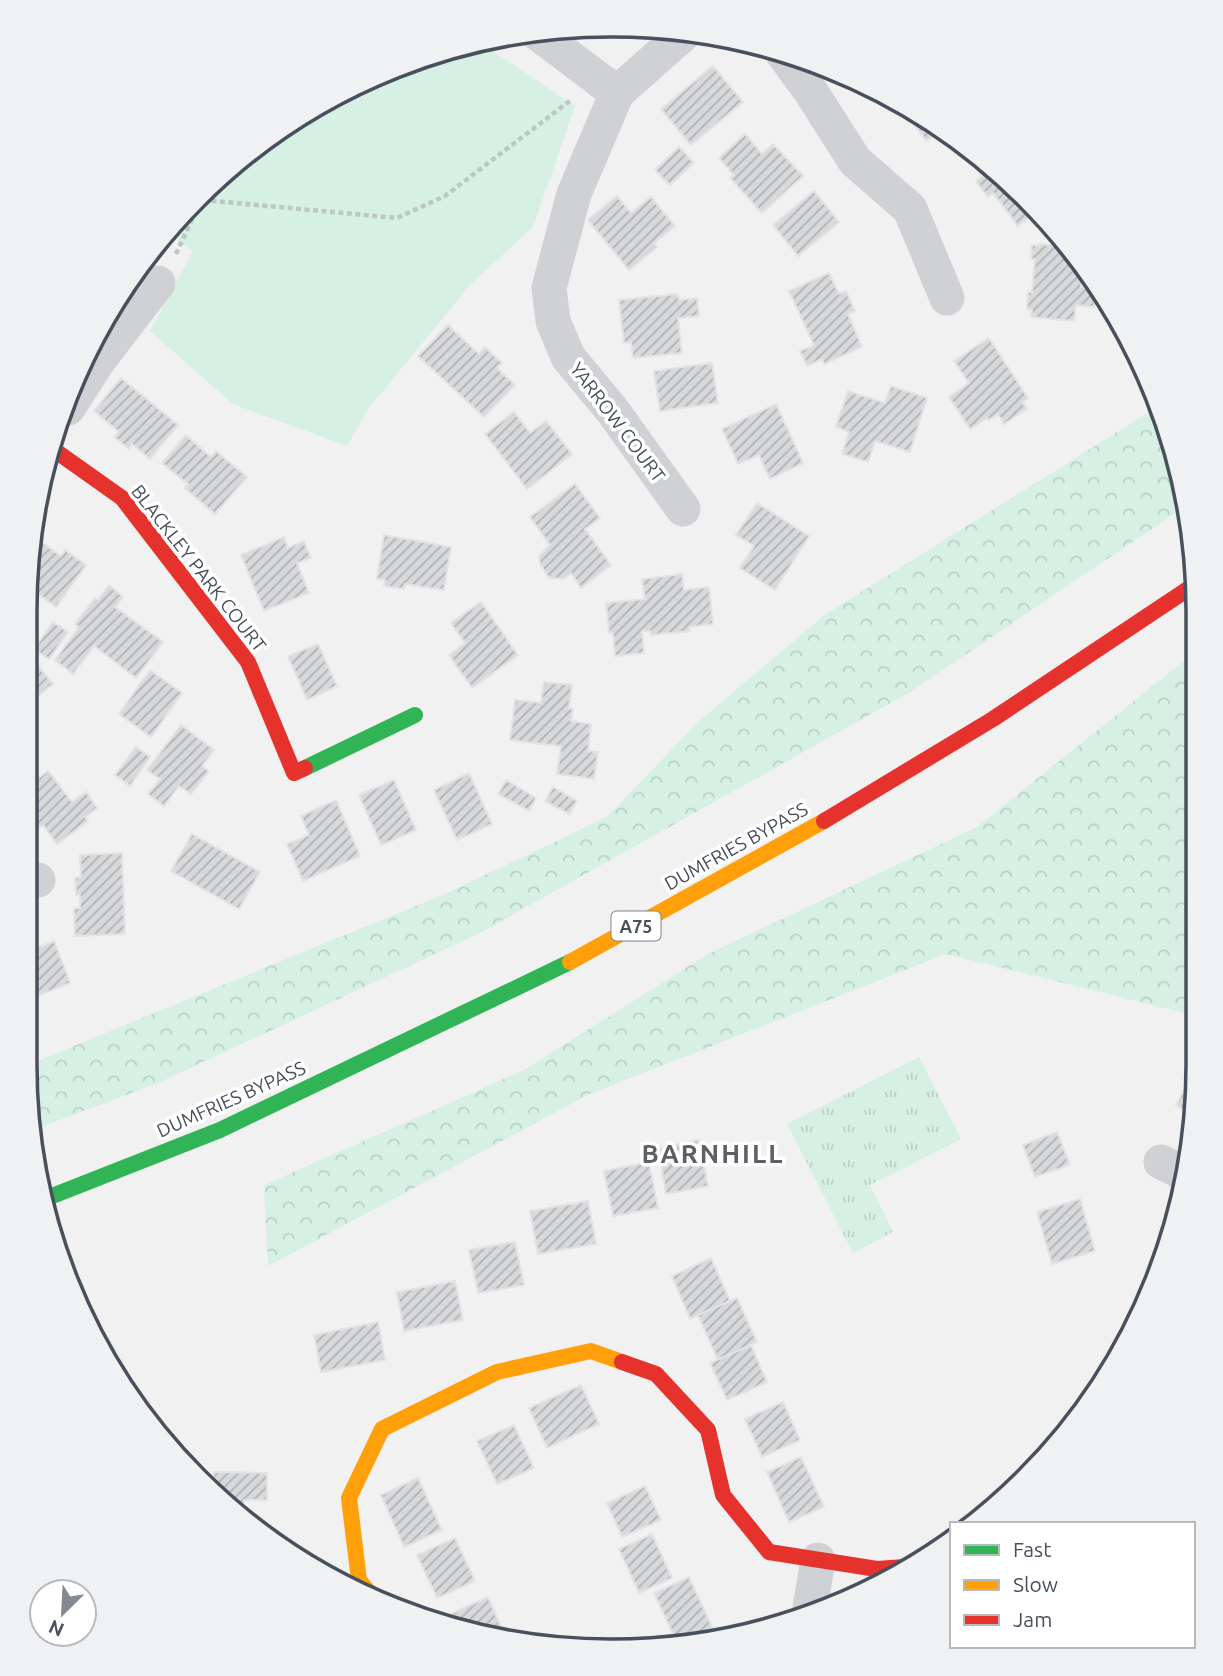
<svg xmlns="http://www.w3.org/2000/svg" width="1223" height="1676" font-family="Ubuntu,sans-serif">
<style>
.green{fill:#d6f0e4}
.forest{fill:url(#forest-crowns)}
.park{fill:url(#park-tufts)}
.building{fill:url(#building-hatch);stroke:#e2e3e4;stroke-width:2}
.lines{fill:none;stroke-linecap:round;stroke-linejoin:round}
.path{stroke:#bbc6c5;stroke-width:4.5;stroke-dasharray:5 3.5;stroke-linecap:butt}
.street{stroke:#cfd1d4;stroke-width:35}
.fast{stroke:#30b455;stroke-width:16}
.slow{stroke:#ff9f0a;stroke-width:16}
.jam{stroke:#e5322d;stroke-width:16}
.labels{text-anchor:middle;dominant-baseline:central;stroke-width:7;stroke-linejoin:round;paint-order:stroke}
.shield{fill:#fff;stroke:#7f848e;stroke-width:2}
.shield-label{font-size:18px;font-weight:bold;fill:#48505d}
.street-label{font-size:19px;fill:#48505d;stroke:#fff}
.district-label{font-size:26px;font-weight:bold;letter-spacing:2px;fill:#5c5f65;stroke:#fff}
.rim{fill:none;stroke:#48505d;stroke-width:3.5}
</style>
<defs>
<pattern id="forest-crowns" width="20" height="18" patternUnits="userSpaceOnUse" patternTransform="scale(1.75)"><rect width="20" height="18" fill="#d6f0e4"/><path d="M2 6a3 3 0 1 1 6 0M12 15a3 3 0 1 1 6 0" fill="none" stroke="#b9d0c6"/></pattern>
<pattern id="park-tufts" width="24" height="20" patternUnits="userSpaceOnUse" patternTransform="scale(1.75)"><rect width="24" height="20" fill="#d6f0e4"/><path d="M3 7l-1-3M5 7V3M7 7l1-3M15 17l-1-3M17 17v-4M19 17l1-3" fill="none" stroke="#b9d0c6"/></pattern>
<pattern id="building-hatch" width="6" height="6" patternUnits="userSpaceOnUse" patternTransform="scale(1.75)"><rect width="6" height="6" fill="#d8d9db"/><path d="M-1 1l2-2M0 6l6-6M5 7l2-2" fill="none" stroke="#b1b2b5"/></pattern>
</defs>
<rect width="100%" height="100%" fill="#f1f1f1"/>
<polygon class="green" points="478,41 575,106 533,227 471,284 369,408 347,446 233,404 150,331 193,251 170,236 239,162 244,169 360,82 459,45"/>
<g class="forest">
<polygon points="1159,406 1186,506 907,694 480,933 158,1083 33,1130 25,1066 445,894 607,817 698,722 826,614"/>
<polygon points="1194,653 1197,1016 946,954 590,1094 268,1266 264,1185 524,1070 708,954 977,827"/>
</g>
<polygon class="park" points="919,1057 961,1139 870,1185 893,1232 853,1253 787,1124"/>
<g class="building">
<polygon points="713,66 743,102 691,145 661,109"/>
<polygon points="906,104 962,144 955,149 942,130 926,141 902,107"/>
<polygon points="745,134 762,154 773,144 803,176 762,213 730,178 734,175 719,158"/>
<polygon points="679,147 694,163 670,185 655,170"/>
<polygon points="971,151 998,170 1037,211 1018,226 993,193 988,197 976,181 982,176 965,156"/>
<polygon points="814,191 839,222 798,256 773,225"/>
<polygon points="617,196 631,213 651,197 675,226 654,243 657,247 629,270 588,220"/>
<polygon points="1039,244 1070,247 1083,264 1081,287 1096,288 1094,307 1076,305 1074,321 1031,317 1032,310 1027,309 1028,292 1032,292 1035,259 1031,259 1032,245 1039,246"/>
<polygon points="829,273 839,294 846,291 855,311 848,314 862,347 824,364 822,359 807,366 800,351 814,345 789,291"/>
<polygon points="678,294 679,300 697,298 699,316 678,318 682,353 633,358 631,342 624,343 619,300"/>
<polygon points="448,325 479,354 485,347 502,363 497,368 515,385 484,417 418,356"/>
<polygon points="989,338 1028,398 1022,402 1027,409 1004,424 998,414 988,420 987,418 970,429 949,397 969,383 954,361"/>
<polygon points="712,363 718,403 660,411 654,371"/>
<polygon points="121,378 178,425 150,459 132,444 129,449 114,437 119,432 94,411"/>
<polygon points="891,386 927,398 910,452 875,441 868,462 842,454 849,432 836,427 848,391 885,403"/>
<polygon points="776,404 803,463 770,479 759,455 738,464 722,429"/>
<polygon points="514,412 530,433 546,421 572,454 527,489 485,434"/>
<polygon points="186,435 211,457 216,451 247,477 215,514 185,488 188,484 162,463"/>
<polygon points="575,484 600,518 585,529 611,565 581,588 571,573 564,579 549,578 540,564 539,556 550,545 530,517"/>
<polygon points="757,503 809,536 775,590 740,568 754,546 736,535"/>
<polygon points="32,535 61,556 65,550 86,565 56,607 26,585"/>
<polygon points="384,535 451,547 444,590 405,584 404,589 384,586 385,580 377,579"/>
<polygon points="284,537 288,548 304,541 311,558 297,563 309,593 264,611 241,555"/>
<polygon points="682,574 684,590 709,587 713,624 689,627 690,631 651,635 650,631 642,631 644,653 615,656 613,633 609,633 606,603 645,599 642,579"/>
<polygon points="109,585 123,597 115,607 163,642 136,678 94,646 73,674 55,660 79,627 75,624 95,598 98,600"/>
<polygon points="481,602 518,655 472,688 449,655 465,643 451,623"/>
<polygon points="53,622 68,632 49,659 34,649"/>
<polygon points="318,644 337,686 307,700 288,656"/>
<polygon points="26,651 53,684 25,706"/>
<polygon points="150,670 182,693 151,737 119,714"/>
<polygon points="544,682 572,685 569,708 573,709 571,721 591,724 588,751 598,752 594,779 557,774 561,746 510,740 515,700 541,703"/>
<polygon points="181,725 214,750 202,766 209,771 191,794 179,786 164,806 148,794 160,779 147,770"/>
<polygon points="136,747 150,757 130,786 115,775"/>
<polygon points="48,771 72,802 86,792 97,808 85,817 88,821 57,844 43,825 27,836 25,834 25,788"/>
<polygon points="469,773 492,824 457,840 434,790"/>
<polygon points="394,780 416,830 381,845 359,795"/>
<polygon points="506,780 536,798 529,811 498,794"/>
<polygon points="553,787 577,801 569,814 545,801"/>
<polygon points="336,800 360,856 303,881 287,844 309,835 301,816"/>
<polygon points="192,834 260,872 239,909 171,871"/>
<polygon points="122,853 125,934 75,936 74,909 80,908 80,895 76,895 75,878 81,877 80,855"/>
<polygon points="54,941 70,983 25,1001 25,953"/>
<polygon points="1197,1065 1197,1103 1195,1116 1176,1105"/>
<polygon points="1057,1132 1070,1165 1035,1177 1023,1145"/>
<polygon points="699,1140 708,1186 666,1194 658,1148"/>
<polygon points="649,1162 658,1208 613,1216 604,1171"/>
<polygon points="1080,1199 1095,1251 1052,1264 1037,1212"/>
<polygon points="588,1201 596,1244 538,1254 530,1211"/>
<polygon points="515,1242 524,1285 478,1293 469,1250"/>
<polygon points="1160,1254 1164,1256 1151,1291 1143,1287"/>
<polygon points="711,1258 730,1301 690,1319 672,1276"/>
<polygon points="455,1281 463,1320 404,1331 397,1292"/>
<polygon points="737,1298 757,1342 718,1360 698,1315"/>
<polygon points="378,1322 385,1360 321,1372 314,1335"/>
<polygon points="751,1345 767,1382 727,1400 710,1363"/>
<polygon points="581,1385 599,1424 547,1448 529,1408"/>
<polygon points="783,1402 800,1440 762,1457 745,1419"/>
<polygon points="514,1425 534,1468 497,1484 477,1441"/>
<polygon points="801,1457 824,1507 789,1522 767,1472"/>
<polygon points="214,1472 267,1473 267,1500 244,1500 244,1519 225,1506 213,1493"/>
<polygon points="418,1478 442,1530 404,1547 381,1495"/>
<polygon points="645,1486 661,1520 622,1537 607,1503"/>
<polygon points="255,1526 271,1526 270,1537"/>
<polygon points="652,1534 672,1578 639,1593 619,1549"/>
<polygon points="455,1538 475,1581 437,1598 417,1555"/>
<polygon points="689,1577 717,1638 688,1647 679,1647 654,1593"/>
<polygon points="488,1597 506,1638 451,1621 448,1615"/>
</g>
<g class="lines">
<g class="path">
<polyline points="203,200 397,218 445,196 571,100"/>
<polyline points="176,254 199,204"/>
</g>
<g class="street">
<polyline points="536,32 617,93 688,30"/>
<polyline points="781,51 811,92 855,161 910,209 947,298"/>
<polyline points="617,93 574,194 549,288 553,321 568,357 612,410 683,509"/>
<polyline points="68,408 98,361 158,283"/>
<polyline points="25,882 38,880"/>
<polyline points="1161,1162 1186,1174"/>
<polyline points="809,1614 818,1560"/>
</g>
<g class="fast">
<polyline points="305,768 415,715"/>
<polyline points="42,1200 220,1130 570,962"/>
</g>
<g class="slow">
<polyline points="570,962 824,821"/>
<polyline points="373,1597 359,1580 349,1498 382,1429 497,1372 591,1351 622,1362"/>
</g>
<g class="jam">
<polyline points="50,447 122,498 248,662 294,773 305,768"/>
<polyline points="824,821 993,719 1194,585"/>
<polyline points="622,1362 656,1374 708,1430 723,1495 769,1552 877,1569 905,1567"/>
</g>
</g>
<g class="labels">
<rect class="shield" x="611.5" y="911.5" width="49" height="29" rx="5"/>
<g class="shield-label">
<text x="636" y="926">A75</text>
</g>
<g class="street-label">
<text transform="translate(618 422) rotate(53)">YARROW COURT</text>
<text transform="translate(199 568) rotate(52)">BLACKLEY PARK COURT</text>
<text transform="translate(736 846) rotate(-29)">DUMFRIES BYPASS</text>
<text transform="translate(231 1099) rotate(-24)">DUMFRIES BYPASS</text>
</g>
<g class="district-label">
<text x="713" y="1153">BARNHILL</text>
</g>
</g>
<path d="M0 0H1223V1676H0ZM611 37H612A574 574 0 0 1 1186 611V1065A574 574 0 0 1 612 1639H611A574 574 0 0 1 37 1065V611A574 574 0 0 1 611 37Z" fill="#f0f1f2" fill-rule="evenodd"/>
<path class="rim" d="M611 37H612A574 574 0 0 1 1186 611V1065A574 574 0 0 1 612 1639H611A574 574 0 0 1 37 1065V611A574 574 0 0 1 611 37Z"/>
<rect x="950" y="1522" width="245" height="126" fill="#ffffff" stroke="#b6b9be" stroke-width="2"/>
<rect x="964" y="1545" width="35" height="10" fill="#30b455" stroke="#b6b9be" stroke-width="2"/>
<text x="1013" y="1557" font-size="21" fill="#48505d">Fast</text>
<rect x="964" y="1580" width="35" height="10" fill="#ff9f0a" stroke="#b6b9be" stroke-width="2"/>
<text x="1013" y="1592" font-size="21" fill="#48505d">Slow</text>
<rect x="964" y="1615" width="35" height="10" fill="#e5322d" stroke="#b6b9be" stroke-width="2"/>
<text x="1013" y="1627" font-size="21" fill="#48505d">Jam</text>
<g transform="translate(63 1613) rotate(204)"><circle r="33" fill="#ffffff" stroke="#b6b9be" stroke-width="2"/>
<path d="M0-5L12 26L0 18L-12 26Z" fill="#838891"/>
<text y="-10" font-size="19" font-weight="bold" text-anchor="middle" fill="#48505d">N</text>
</g>
</svg>
